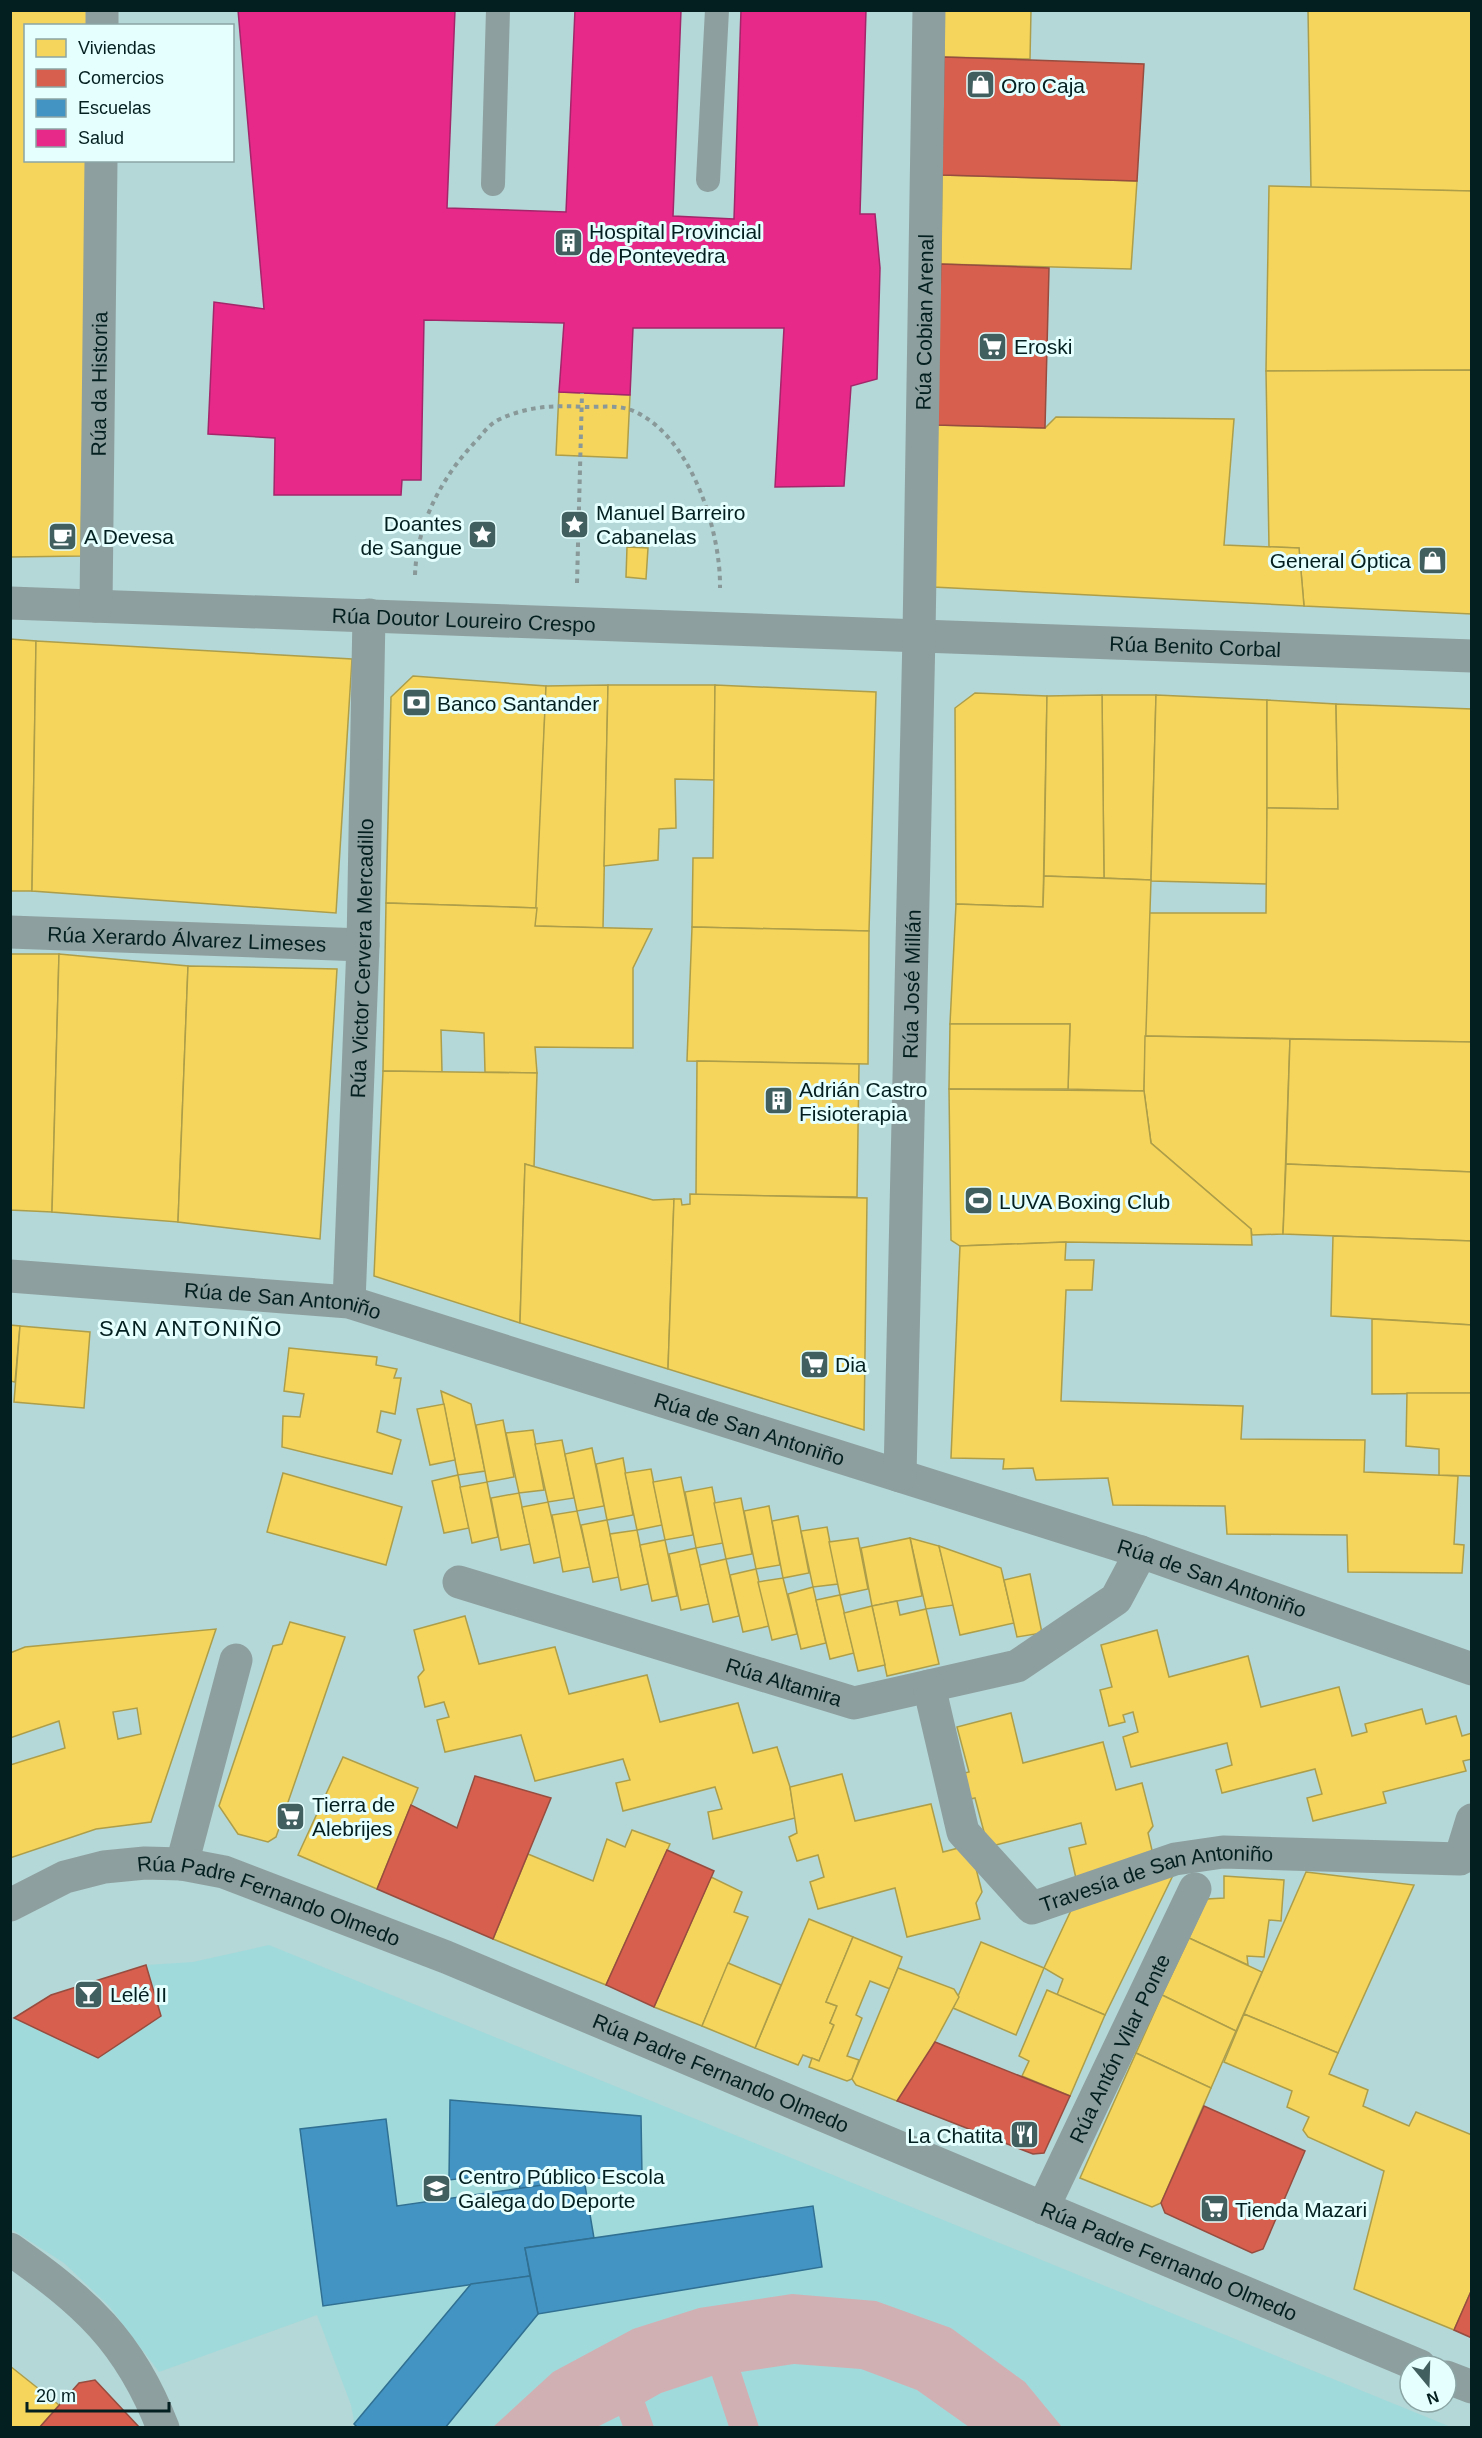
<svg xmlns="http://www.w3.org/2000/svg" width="1482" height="2438" font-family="Helvetica,sans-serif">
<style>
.built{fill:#a1dadb}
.green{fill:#d1b0b3}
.homes{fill:#f6d55c;stroke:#ad9e4a;stroke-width:1.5;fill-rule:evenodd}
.shops{fill:#d6604d;stroke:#974c3f;stroke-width:1.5}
.schools{fill:#4393c3;stroke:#307092;stroke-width:1.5}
.health{fill:#e7298a;stroke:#a3266a;stroke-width:1.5}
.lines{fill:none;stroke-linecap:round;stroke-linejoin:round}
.path{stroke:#899898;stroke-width:4;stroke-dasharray:4.5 4.5;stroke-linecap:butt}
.lane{stroke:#8e9f9f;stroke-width:24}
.street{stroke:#8e9f9f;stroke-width:33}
.labels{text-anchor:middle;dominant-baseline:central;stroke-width:6;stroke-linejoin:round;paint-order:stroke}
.poi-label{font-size:21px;fill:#041f1f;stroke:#e5fefe;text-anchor:start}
.street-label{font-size:21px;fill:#041f1f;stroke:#e5fefe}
.neighbourhood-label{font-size:22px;letter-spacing:1.5px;fill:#041f1f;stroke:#e5fefe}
</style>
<rect width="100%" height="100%" fill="#b4d7d7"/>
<polygon class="built" points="269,1945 762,2146 1451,2427 355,2427 351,2405 317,2315 159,2372 109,2306 64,2263 11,2229 11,2020 51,1995 146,1965 193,1962"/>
<polygon class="green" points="792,2294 876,2301 951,2328 1025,2382 1062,2427 969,2427 917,2390 861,2369 794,2364 741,2372 759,2427 729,2427 712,2376 661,2393 645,2402 654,2427 623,2427 619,2416 597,2427 493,2427 553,2372 633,2329 699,2308"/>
<g class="homes">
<polygon points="10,10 90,10 90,26 26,26 26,160 87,160 81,556 10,557"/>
<polygon points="944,10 1031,10 1030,59 944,57"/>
<polygon points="1308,10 1472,10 1472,191 1311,188"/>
<polygon points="942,175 1137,181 1131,269 941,264"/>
<polygon points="1269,186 1472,191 1472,370 1266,371"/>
<polygon points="1472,370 1472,614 1304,606 1299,548 1269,547 1266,371"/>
<polygon points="559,392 630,395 627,458 556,455"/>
<polygon points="1056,417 1234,419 1224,545 1299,548 1304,606 933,587 936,425 1045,428"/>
<polygon points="627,547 648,548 646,579 626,577"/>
<polygon points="10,639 36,641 32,891 10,891"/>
<polygon points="36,641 352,659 336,913 32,891"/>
<polygon points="413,676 546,686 537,908 386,903 391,697"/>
<polygon points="608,685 603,928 535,926 546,686"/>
<polygon points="608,685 715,685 714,780 675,779 676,828 659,829 658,860 604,866"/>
<polygon points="715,685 876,692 869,931 692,927 693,858 713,858"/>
<polygon points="975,693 1047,696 1043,907 956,904 955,708"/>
<polygon points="1102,695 1156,695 1151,880 1104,878"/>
<polygon points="1102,695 1104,878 1044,876 1047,696"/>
<polygon points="1156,695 1267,700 1267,884 1151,881"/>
<polygon points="1267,700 1336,704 1338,809 1267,808"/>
<polygon points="1336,704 1472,709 1472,1042 1145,1036 1149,913 1266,913 1267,808 1338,809"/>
<polygon points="1044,876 1151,880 1144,1091 1068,1089 1070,1024 950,1024 956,904 1043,907"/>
<polygon points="386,903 537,908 535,926 652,929 633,968 633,1048 535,1047 537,1073 485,1072 484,1033 441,1030 442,1072 383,1071"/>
<polygon points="692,927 869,931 868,1064 687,1061"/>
<polygon points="10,954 59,954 52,1212 10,1210"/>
<polygon points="59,954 188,966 178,1222 52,1212"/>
<polygon points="188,966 337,969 320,1239 178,1222"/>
<polygon points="950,1024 1070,1024 1068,1089 949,1089"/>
<polygon points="1145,1036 1290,1039 1283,1234 1252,1235 1251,1229 1151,1143 1144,1091"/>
<polygon points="1290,1039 1472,1042 1472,1172 1286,1164"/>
<polygon points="697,1061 859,1064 857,1197 696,1195"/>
<polygon points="383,1071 537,1073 534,1167 525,1164 520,1323 374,1276"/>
<polygon points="949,1089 1144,1091 1151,1143 1251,1229 1252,1245 1066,1242 960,1246 951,1240"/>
<polygon points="525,1164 653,1200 674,1199 668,1369 520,1323"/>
<polygon points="1286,1164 1472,1172 1472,1241 1283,1234"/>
<polygon points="690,1194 867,1198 864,1430 668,1369 674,1199 681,1199 682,1205 690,1204"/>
<polygon points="1333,1236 1472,1241 1472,1325 1331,1316"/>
<polygon points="1066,1242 1065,1260 1094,1260 1092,1290 1066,1290 1061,1401 1243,1406 1241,1439 1365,1440 1364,1472 1458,1476 1454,1544 1464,1545 1462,1573 1348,1572 1347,1535 1227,1534 1225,1506 1113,1505 1108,1478 1036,1480 1033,1468 1003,1469 1004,1459 951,1458 960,1246"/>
<polygon points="1372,1319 1472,1325 1472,1393 1372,1394"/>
<polygon points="10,1325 20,1326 15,1382 10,1381"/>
<polygon points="20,1326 90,1332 84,1408 14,1402"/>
<polygon points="289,1348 377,1357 376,1365 397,1369 394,1378 401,1378 395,1414 381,1411 377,1432 401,1440 392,1474 282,1447 283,1416 300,1417 304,1394 284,1391"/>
<polygon points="441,1391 471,1404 485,1471 458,1475"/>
<polygon points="1407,1393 1472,1393 1472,1476 1439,1475 1439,1449 1406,1446"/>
<polygon points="444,1404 455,1460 430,1465 417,1409"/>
<polygon points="503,1420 514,1477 487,1482 476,1425"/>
<polygon points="533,1430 544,1490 519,1493 506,1433"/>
<polygon points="562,1440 574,1498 548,1502 535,1444"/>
<polygon points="592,1448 604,1506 577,1511 565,1454"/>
<polygon points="623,1458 633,1515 607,1520 596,1464"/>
<polygon points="651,1469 662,1525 637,1530 625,1473"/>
<polygon points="283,1473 402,1507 386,1565 267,1532"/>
<polygon points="458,1475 469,1528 444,1533 432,1481"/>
<polygon points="681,1477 693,1535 665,1540 653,1482"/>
<polygon points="487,1482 498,1537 472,1543 460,1487"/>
<polygon points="712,1487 723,1543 696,1548 685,1492"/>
<polygon points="519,1493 530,1544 501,1550 491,1498"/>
<polygon points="741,1498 752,1554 726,1559 714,1503"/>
<polygon points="548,1502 561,1557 534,1563 522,1507"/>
<polygon points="769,1506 780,1565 756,1569 744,1511"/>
<polygon points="577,1511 590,1567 563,1572 552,1515"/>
<polygon points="798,1516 809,1573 783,1578 772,1521"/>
<polygon points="607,1520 619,1577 593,1582 581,1525"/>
<polygon points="827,1527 838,1584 813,1587 801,1531"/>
<polygon points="637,1530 648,1584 621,1590 610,1534"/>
<polygon points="858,1538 868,1589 840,1595 829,1542"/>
<polygon points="910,1538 939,1546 954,1605 926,1609"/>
<polygon points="910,1538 922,1596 872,1606 861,1548"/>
<polygon points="665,1540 677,1596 652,1601 640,1545"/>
<polygon points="939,1546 1001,1568 1014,1623 960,1635"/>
<polygon points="696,1548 709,1604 681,1610 669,1554"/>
<polygon points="726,1559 739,1616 713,1622 700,1565"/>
<polygon points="756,1569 769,1626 743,1632 730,1575"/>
<polygon points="1030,1574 1042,1633 1017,1637 1004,1580"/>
<polygon points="783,1578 797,1634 772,1640 758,1582"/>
<polygon points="813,1587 826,1643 801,1649 788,1594"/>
<polygon points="840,1595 854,1653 830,1659 816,1600"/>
<polygon points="897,1601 900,1615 926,1609 939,1664 887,1676 872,1606"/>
<polygon points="872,1606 885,1665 858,1671 844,1613"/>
<polygon points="465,1616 479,1664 555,1647 569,1694 647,1675 660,1722 738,1703 753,1753 777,1747 790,1787 795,1818 713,1839 708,1812 722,1809 715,1787 623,1811 616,1783 630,1780 623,1759 535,1781 521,1735 445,1752 437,1720 449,1717 444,1702 425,1707 418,1677 424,1670 414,1630"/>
<polygon points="290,1622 345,1637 276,1837 268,1842 238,1834 219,1806 273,1646 282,1644"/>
<path d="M216,1629L151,1822L96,1829L10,1858V1765L65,1748L59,1721L10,1738V1653L25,1647ZM137,1708L141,1734L118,1739L113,1712Z"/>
<polygon points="1157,1630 1169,1677 1248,1656 1261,1707 1339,1687 1352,1736 1367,1732 1365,1724 1422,1709 1426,1724 1456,1716 1462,1736 1472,1733 1472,1759 1463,1761 1466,1771 1383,1792 1386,1803 1313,1821 1307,1798 1322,1794 1315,1769 1222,1793 1216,1770 1232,1765 1227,1743 1131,1767 1123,1737 1138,1732 1133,1712 1123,1715 1125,1722 1109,1726 1100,1690 1112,1687 1101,1645"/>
<polygon points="1011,1713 1023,1763 1103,1742 1116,1790 1142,1783 1153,1826 1148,1833 1154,1859 1078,1887 1069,1848 1086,1844 1081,1823 988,1847 975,1798 966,1800 960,1774 969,1772 957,1727"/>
<polygon points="343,1757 418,1788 377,1889 298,1855"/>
<polygon points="842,1774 855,1821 931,1804 943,1852 970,1845 982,1892 976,1903 980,1919 907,1937 895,1888 818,1909 810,1882 824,1877 818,1855 797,1861 789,1837 797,1833 790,1787"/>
<polygon points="632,1830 670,1844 606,1985 493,1939 528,1854 593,1881 607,1839 625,1847"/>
<polygon points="1178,1865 1105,2015 1057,1995 1063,1979 1044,1968 1074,1904"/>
<polygon points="1306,1872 1414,1885 1338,2053 1244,2014"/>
<polygon points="1224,1876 1284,1880 1281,1921 1269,1920 1264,1957 1247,1956 1248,1965 1189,1938 1207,1899 1224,1898"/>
<polygon points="711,1877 742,1892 734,1912 748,1917 702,2026 654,2007"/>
<polygon points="809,1919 853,1937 826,2002 837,2006 830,2023 834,2025 819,2061 803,2055 798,2065 755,2048"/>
<polygon points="853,1937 902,1957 890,1989 870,1981 856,2015 862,2018 847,2056 859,2060 852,2079 847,2081 809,2067 812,2058 819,2061 834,2025 830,2023 837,2006 826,2002"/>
<polygon points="1189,1938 1262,1972 1236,2031 1162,1995"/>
<polygon points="981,1942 1044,1968 1016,2035 953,2008"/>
<polygon points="728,1963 781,1985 755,2048 702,2026"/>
<polygon points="898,1968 954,1989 959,1997 905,2097 897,2101 856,2085 852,2079"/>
<polygon points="1047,1990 1105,2015 1070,2096 1022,2076 1029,2061 1019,2056"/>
<polygon points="1162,1995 1236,2031 1211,2088 1136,2053"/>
<polygon points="1244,2014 1338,2053 1329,2074 1368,2090 1363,2106 1409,2126 1416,2112 1472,2135 1472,2289 1454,2330 1354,2289 1384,2171 1308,2137 1303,2130 1309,2117 1287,2107 1292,2091 1224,2062"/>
<polygon points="1136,2053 1211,2088 1161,2203 1152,2207 1080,2178"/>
<polygon points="10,2366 59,2405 39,2428 10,2428"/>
</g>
<g class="shops">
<polygon points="944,57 1144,64 1137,181 942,175"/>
<polygon points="941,264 1049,268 1045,428 936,425"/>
<polygon points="475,1776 551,1798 493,1939 377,1889 411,1805 457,1828"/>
<polygon points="667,1850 714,1871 654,2007 606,1985"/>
<polygon points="146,1965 161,2016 98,2058 14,2018 51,1995"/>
<polygon points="935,2042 1070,2096 1044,2153 1033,2154 897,2101"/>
<polygon points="1204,2106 1305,2151 1263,2249 1252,2253 1165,2213 1161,2203"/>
<polygon points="1472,2289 1472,2338 1454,2330"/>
<polygon points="95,2380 140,2428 39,2428 79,2383"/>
</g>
<g class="schools">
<polygon points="450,2100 641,2116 642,2176 584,2179 520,2189 517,2172 449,2180"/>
<polygon points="386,2119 397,2206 584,2179 594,2238 525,2248 530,2276 323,2306 300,2129"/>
<polygon points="813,2206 822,2267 538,2314 525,2248"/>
<polygon points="530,2276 538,2314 445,2428 358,2428 354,2424 471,2284"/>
</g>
<polygon class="health" points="238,10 455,10 447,208 566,212 575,10 681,10 673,216 734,219 741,10 866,10 860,214 875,214 880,268 877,379 851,386 844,486 775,487 784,328 633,328 630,395 559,392 564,323 424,320 421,480 402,480 401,495 274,495 275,438 208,434 214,302 264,309"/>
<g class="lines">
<g class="path">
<path d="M415,575C417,523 442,476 478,439C484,432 490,424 498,420C527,406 554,405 586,407C600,407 618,405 631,410C690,433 721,530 720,588"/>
<polyline points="577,583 582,393"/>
</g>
<g class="lane">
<polyline points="708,180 717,10"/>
<polyline points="493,184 498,10"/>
</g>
<g class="street">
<polyline points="102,26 102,10"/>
<path id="s1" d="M10,603L1472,656"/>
<path id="s2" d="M96,606L101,160"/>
<path id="s3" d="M10,932L363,945"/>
<path id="s4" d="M10,1276L349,1302L1141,1552L1472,1669"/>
<path id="s5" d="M349,1302L363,945L369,615"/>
<path id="s6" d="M900,1476L919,635L929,10"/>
<path id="s7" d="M459,1582L854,1703L1017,1666L1116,1599L1141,1552"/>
<path id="s8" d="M929,1686L963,1832L1032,1908L1175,1859L1223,1852L1460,1859L1472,1820"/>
<polyline points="182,1864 236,1660"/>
<path id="s9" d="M10,1905L65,1877L104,1867L145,1863L182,1864L224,1872L446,1957L1420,2366"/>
<path id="s10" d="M1043,2208L1195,1889"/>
<path d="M10,2249C85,2302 129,2340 163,2428"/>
<polyline points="1446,2377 1472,2387"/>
</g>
</g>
<defs>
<symbol id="shop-square" viewBox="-11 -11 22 22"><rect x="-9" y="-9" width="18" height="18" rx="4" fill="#425f5f" stroke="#e5fefe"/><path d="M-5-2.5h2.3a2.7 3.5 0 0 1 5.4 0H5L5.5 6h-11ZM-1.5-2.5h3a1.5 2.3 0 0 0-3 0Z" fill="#fff"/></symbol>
<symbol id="building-square" viewBox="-11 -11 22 22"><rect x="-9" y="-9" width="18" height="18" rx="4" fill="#425f5f" stroke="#e5fefe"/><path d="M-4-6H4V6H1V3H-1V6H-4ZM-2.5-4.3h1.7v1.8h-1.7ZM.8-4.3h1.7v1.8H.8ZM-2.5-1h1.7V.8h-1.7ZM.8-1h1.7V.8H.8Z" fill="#fff"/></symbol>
<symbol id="supermarket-square" viewBox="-11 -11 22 22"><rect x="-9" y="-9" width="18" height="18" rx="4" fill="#425f5f" stroke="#e5fefe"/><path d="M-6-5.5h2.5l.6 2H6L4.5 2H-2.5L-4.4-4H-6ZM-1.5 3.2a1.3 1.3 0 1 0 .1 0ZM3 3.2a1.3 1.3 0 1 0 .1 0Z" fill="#fff"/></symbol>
<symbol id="sight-square" viewBox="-11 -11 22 22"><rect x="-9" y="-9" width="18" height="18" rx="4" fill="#425f5f" stroke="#e5fefe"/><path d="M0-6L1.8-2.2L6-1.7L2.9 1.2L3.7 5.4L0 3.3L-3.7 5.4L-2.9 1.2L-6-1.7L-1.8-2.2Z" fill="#fff"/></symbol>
<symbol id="cafe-square" viewBox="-11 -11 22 22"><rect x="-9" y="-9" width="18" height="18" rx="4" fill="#425f5f" stroke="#e5fefe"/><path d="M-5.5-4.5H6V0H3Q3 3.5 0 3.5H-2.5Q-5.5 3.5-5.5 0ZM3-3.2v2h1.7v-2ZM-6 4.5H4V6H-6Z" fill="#fff"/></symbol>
<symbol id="bank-square" viewBox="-11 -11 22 22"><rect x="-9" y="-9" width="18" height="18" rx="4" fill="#425f5f" stroke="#e5fefe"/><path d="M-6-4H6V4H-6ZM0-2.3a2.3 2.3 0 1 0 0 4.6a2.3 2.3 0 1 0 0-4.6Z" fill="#fff"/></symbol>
<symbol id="stadium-square" viewBox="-11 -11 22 22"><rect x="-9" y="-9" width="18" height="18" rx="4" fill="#425f5f" stroke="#e5fefe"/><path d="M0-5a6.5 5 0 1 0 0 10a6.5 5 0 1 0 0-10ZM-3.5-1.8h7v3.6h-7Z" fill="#fff"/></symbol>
<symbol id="bar-square" viewBox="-11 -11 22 22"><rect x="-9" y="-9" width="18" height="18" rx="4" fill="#425f5f" stroke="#e5fefe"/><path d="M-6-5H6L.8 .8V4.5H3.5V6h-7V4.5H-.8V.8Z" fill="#fff"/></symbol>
<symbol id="restaurant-square" viewBox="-11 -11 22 22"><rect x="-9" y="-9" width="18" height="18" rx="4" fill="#425f5f" stroke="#e5fefe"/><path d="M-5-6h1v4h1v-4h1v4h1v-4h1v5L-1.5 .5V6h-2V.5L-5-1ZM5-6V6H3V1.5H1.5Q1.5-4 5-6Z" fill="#fff"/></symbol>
<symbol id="school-square" viewBox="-11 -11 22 22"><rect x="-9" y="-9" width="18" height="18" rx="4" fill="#425f5f" stroke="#e5fefe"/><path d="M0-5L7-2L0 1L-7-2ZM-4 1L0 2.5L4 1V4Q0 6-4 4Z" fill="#fff"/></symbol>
</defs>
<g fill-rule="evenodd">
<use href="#shop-square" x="964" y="68" width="33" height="33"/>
<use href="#building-square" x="552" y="226" width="33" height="33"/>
<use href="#supermarket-square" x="976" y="330" width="33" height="33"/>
<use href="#sight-square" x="558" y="508" width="33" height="33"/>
<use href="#sight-square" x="466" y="518" width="33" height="33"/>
<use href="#cafe-square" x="46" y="520" width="33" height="33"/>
<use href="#shop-square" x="1416" y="544" width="33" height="33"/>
<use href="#bank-square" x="400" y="686" width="33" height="33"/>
<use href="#building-square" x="762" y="1084" width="33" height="33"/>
<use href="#stadium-square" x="962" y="1184" width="33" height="33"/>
<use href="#supermarket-square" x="798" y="1348" width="33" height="33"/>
<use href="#supermarket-square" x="274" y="1800" width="33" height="33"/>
<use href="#bar-square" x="72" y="1978" width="33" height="33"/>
<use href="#restaurant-square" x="1008" y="2118" width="33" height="33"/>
<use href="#school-square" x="420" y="2172" width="33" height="33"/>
<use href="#supermarket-square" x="1198" y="2192" width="33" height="33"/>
</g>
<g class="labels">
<g class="poi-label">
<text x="1001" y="85">Oro Caja</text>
<text x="589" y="231">Hospital Provincial<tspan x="589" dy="24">de Pontevedra</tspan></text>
<text x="1014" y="346">Eroski</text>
<text x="596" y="512">Manuel Barreiro<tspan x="596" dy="24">Cabanelas</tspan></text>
<text x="462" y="523" text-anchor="end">Doantes<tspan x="462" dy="24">de Sangue</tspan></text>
<text x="84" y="536">A Devesa</text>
<text x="1411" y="560" text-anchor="end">General Óptica</text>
<text x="437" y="703">Banco Santander</text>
<text x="799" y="1089">Adrián Castro<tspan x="799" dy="24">Fisioterapia</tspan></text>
<text x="999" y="1201">LUVA Boxing Club</text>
<text x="835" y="1364">Dia</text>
<text x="312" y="1804">Tierra de<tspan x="312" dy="24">Alebrijes</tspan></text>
<text x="110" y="1994">Lelé II</text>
<text x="1003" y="2135" text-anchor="end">La Chatita</text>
<text x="458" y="2176">Centro Público Escola<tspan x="458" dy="24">Galega do Deporte</tspan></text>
<text x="1235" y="2209">Tienda Mazari</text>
</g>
<g class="street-label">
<text stroke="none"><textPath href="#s6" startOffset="1154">Rúa Cobian Arenal</textPath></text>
<text stroke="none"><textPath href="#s2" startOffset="222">Rúa da Historia</textPath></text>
<text stroke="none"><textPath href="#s1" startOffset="454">Rúa Doutor Loureiro Crespo</textPath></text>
<text stroke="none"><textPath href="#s1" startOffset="1186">Rúa Benito Corbal</textPath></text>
<text stroke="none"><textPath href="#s3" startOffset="177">Rúa Xerardo Álvarez Limeses</textPath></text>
<text stroke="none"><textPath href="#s5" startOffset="344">Rúa Victor Cervera Mercadillo</textPath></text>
<text stroke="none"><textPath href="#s6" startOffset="492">Rúa José Millán</textPath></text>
<text stroke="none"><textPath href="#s4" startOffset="274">Rúa de San Antoniño</textPath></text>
<text stroke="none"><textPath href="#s4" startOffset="760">Rúa de San Antoniño</textPath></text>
<text stroke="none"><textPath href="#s4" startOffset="1246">Rúa de San Antoniño</textPath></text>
<text stroke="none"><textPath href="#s7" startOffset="340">Rúa Altamira</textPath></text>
<text stroke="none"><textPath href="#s8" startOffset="382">Travesía de San Antoniño</textPath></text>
<text stroke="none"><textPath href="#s9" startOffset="273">Rúa Padre Fernando Olmedo</textPath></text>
<text stroke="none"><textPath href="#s10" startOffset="177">Rúa Antón Vilar Ponte</textPath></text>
<text stroke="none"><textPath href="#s9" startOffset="759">Rúa Padre Fernando Olmedo</textPath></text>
<text stroke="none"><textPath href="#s9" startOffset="1245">Rúa Padre Fernando Olmedo</textPath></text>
</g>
<g class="neighbourhood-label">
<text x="191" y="1328">SAN ANTONIÑO</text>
</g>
</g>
<rect width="1482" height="2438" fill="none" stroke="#041f1f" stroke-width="24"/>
<rect x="24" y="24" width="210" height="138" fill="#e5fefe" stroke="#8ba5a5" stroke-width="1.5"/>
<rect x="36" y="39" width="30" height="18" fill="#f6d55c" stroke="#8ba5a5" stroke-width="1.5"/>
<text x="78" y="54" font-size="18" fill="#041f1f">Viviendas</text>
<rect x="36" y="69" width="30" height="18" fill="#d6604d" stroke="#8ba5a5" stroke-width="1.5"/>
<text x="78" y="84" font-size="18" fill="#041f1f">Comercios</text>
<rect x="36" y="99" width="30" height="18" fill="#4393c3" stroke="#8ba5a5" stroke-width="1.5"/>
<text x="78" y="114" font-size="18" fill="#041f1f">Escuelas</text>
<rect x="36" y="129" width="30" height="18" fill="#e7298a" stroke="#8ba5a5" stroke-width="1.5"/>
<text x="78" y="144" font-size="18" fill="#041f1f">Salud</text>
<g transform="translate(1428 2384) rotate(161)"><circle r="28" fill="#e5fefe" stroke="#8ba5a5" stroke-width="1.5"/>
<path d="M0-4.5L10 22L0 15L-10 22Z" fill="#425f5f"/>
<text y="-9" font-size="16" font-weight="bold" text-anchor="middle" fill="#041f1f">N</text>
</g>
<path d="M27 2402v9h142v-9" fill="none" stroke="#041f1f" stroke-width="3"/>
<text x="36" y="2402" font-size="18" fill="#041f1f" stroke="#e5fefe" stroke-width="4.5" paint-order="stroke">20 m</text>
</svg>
